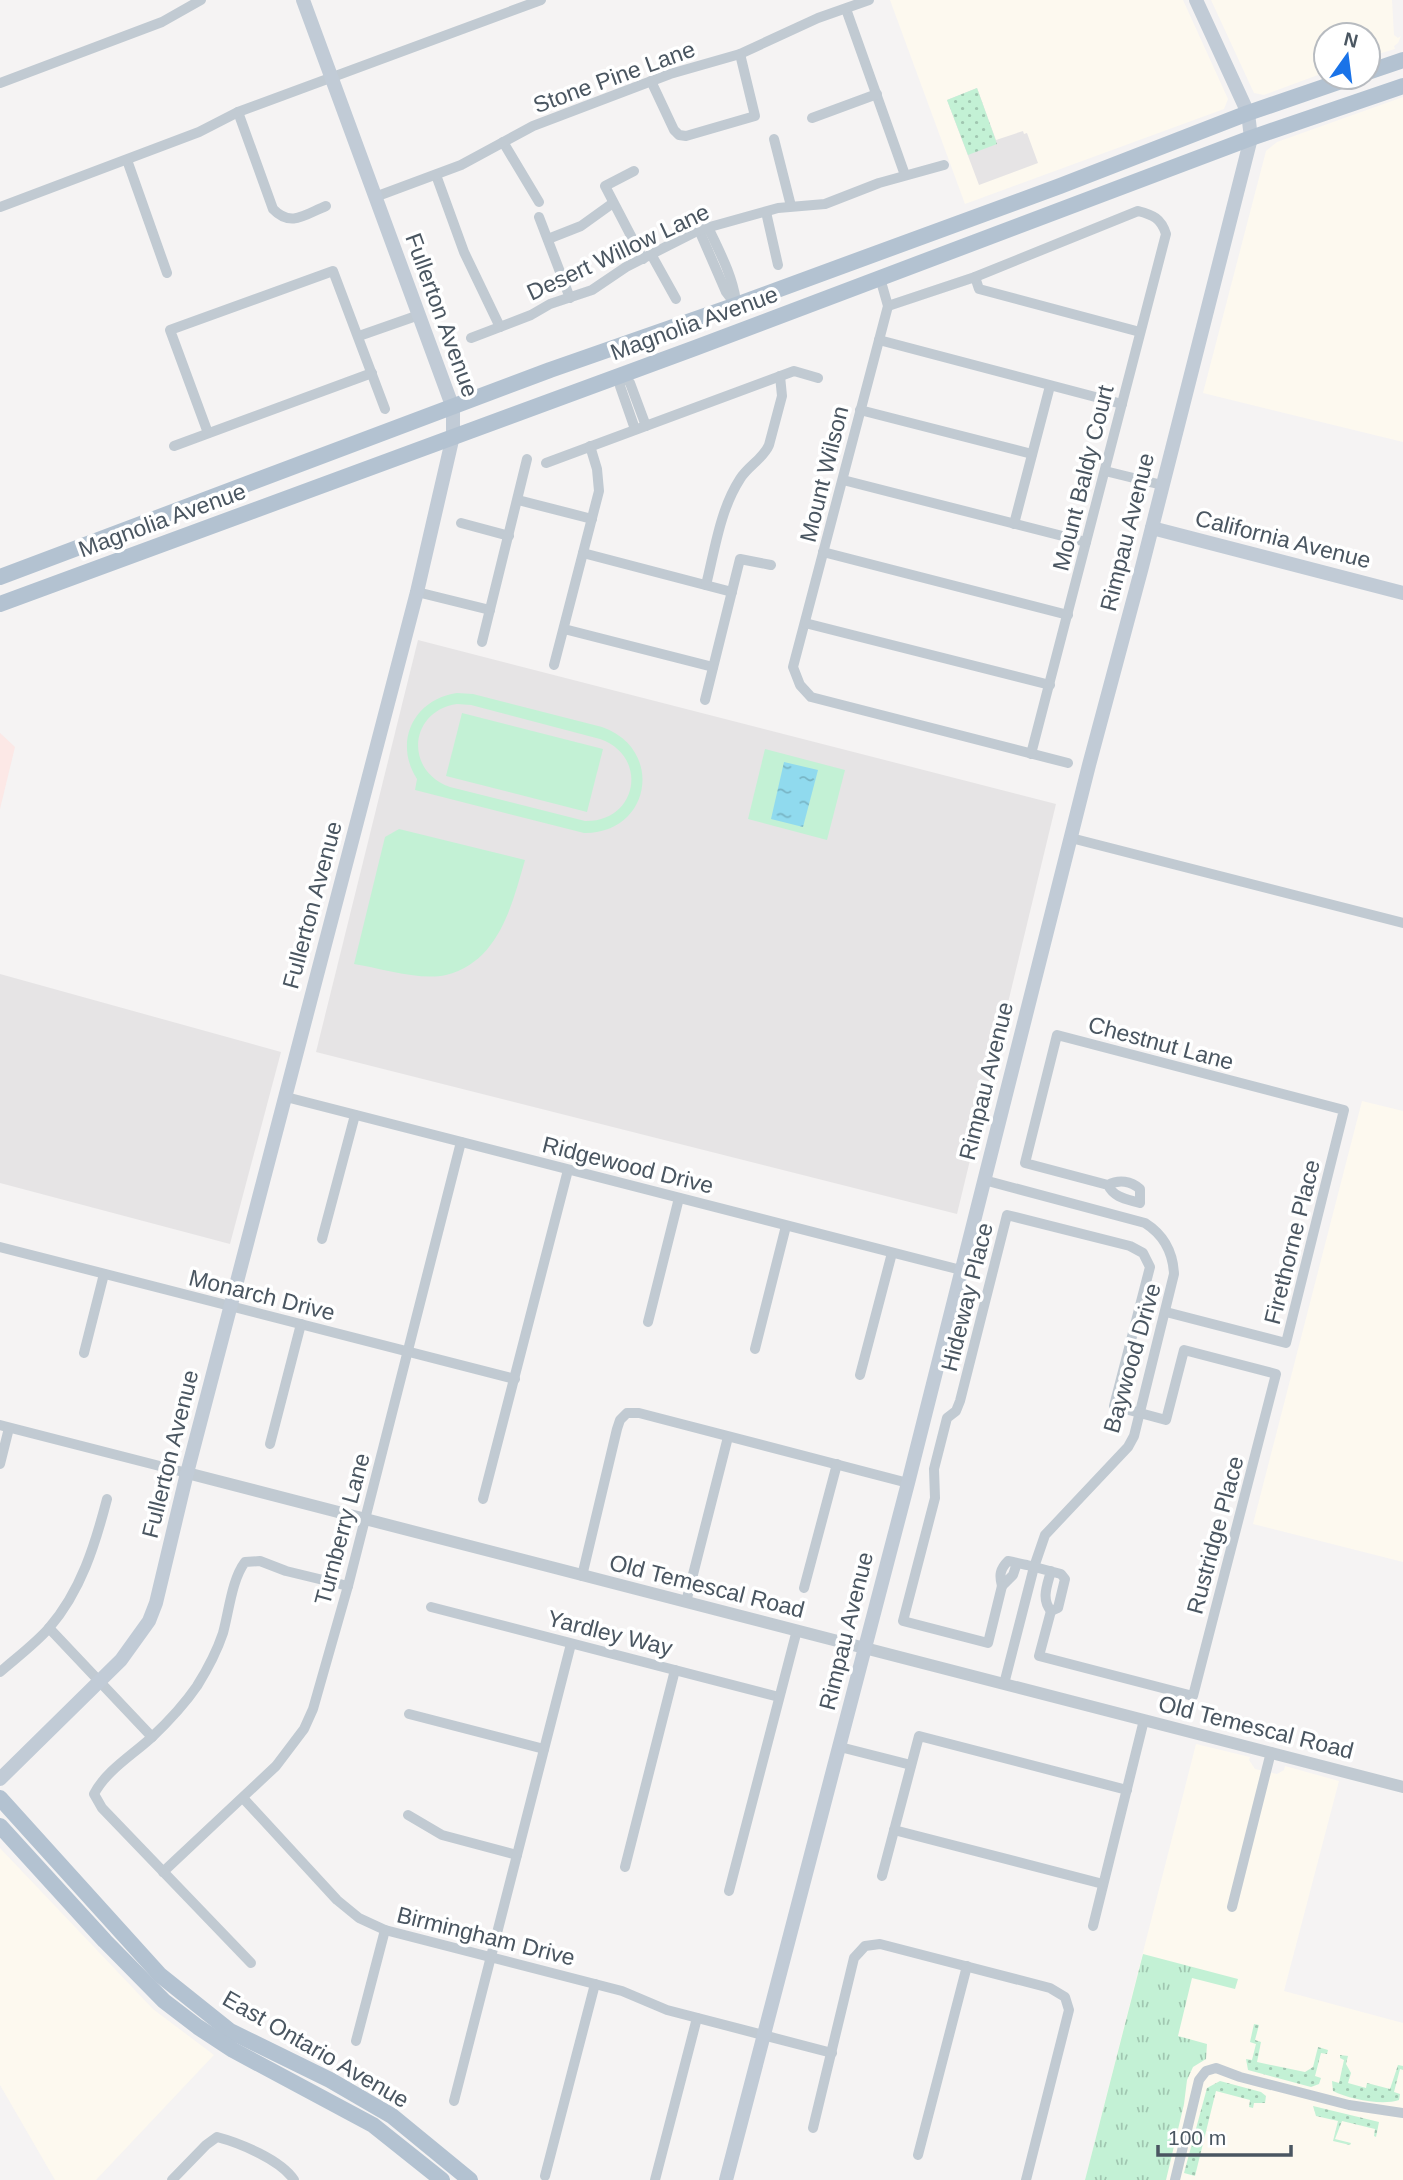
<svg xmlns="http://www.w3.org/2000/svg" width="1403" height="2180" font-family="Helvetica,sans-serif">
<style>
.commercial{fill:#fdf9ef}
.education{fill:#e6e4e5}
.medical{fill:#fce8e6}
.grass{fill:url(#grass-tufts)}
.park{fill:url(#park-dots)}
.pitch{fill:#c3f1d5;fill-rule:evenodd}
.water{fill:url(#water-ripples)}
.lines{fill:none;stroke-linecap:round;stroke-linejoin:round}
.minor{stroke:#c1cad2;stroke-width:10}
.tertiary{stroke:#c1cad2;stroke-width:12}
.secondary{stroke:#c1cbd6;stroke-width:14}
.primary{stroke:#b3c2d1;stroke-width:16}
.labels{text-anchor:middle;dominant-baseline:central;stroke-width:7;stroke-linejoin:round;paint-order:stroke}
.street-label{font-size:23px;fill:#4a5661;stroke:#fff}
</style>
<defs>
<pattern id="grass-tufts" width="24" height="20" patternUnits="userSpaceOnUse" patternTransform="scale(1.75)"><rect width="24" height="20" fill="#c3f1d5"/><path d="M3 7l-1-3M5 7V3M7 7l1-3M15 17l-1-3M17 17v-4M19 17l1-3" fill="none" stroke="#a0c6b0"/></pattern>
<pattern id="park-dots" width="8" height="8" patternUnits="userSpaceOnUse" patternTransform="scale(1.75)"><rect width="8" height="8" fill="#c3f1d5"/><path d="M2 2h.1M6 6h.1" fill="none" stroke="#a0c6b0" stroke-width="1.8" stroke-linecap="round"/></pattern>
<pattern id="water-ripples" width="26" height="14" patternUnits="userSpaceOnUse" patternTransform="scale(1.75)"><rect width="26" height="14" fill="#90daee"/><path d="M2 4q2-2 4 0t4 0M15 11q2-2 4 0t4 0" fill="none" stroke="#78b4c4"/></pattern>
</defs>
<rect width="100%" height="100%" fill="#f5f3f3"/>
<g class="commercial">
<polygon points="890,0 1183,0 1228,99 1224,109 965,204"/>
<polygon points="1211,0 1392,0 1394,35 1398,38 1401,36 1398,43 1394,46 1395,49 1368,57 1368,35 1326,35 1326,72 1264,95 1254,93"/>
<polygon points="1403,97 1403,442 1203,393 1266,151 1277,142"/>
<polygon points="1362,1101 1403,1111 1403,1562 1253,1524"/>
<polygon points="1196,1744 1250,1757 1249,1760 1255,1769 1277,1774 1284,1770 1285,1766 1339,1781 1284,1991 1403,2023 1403,2180 1085,2180"/>
<polygon points="0,1848 153,2009 214,2055 96,2180 55,2180 0,2085"/>
</g>
<g class="education">
<polygon points="977,88 996,140 1023,131 1024,134 1027,133 1038,163 979,185 947,100"/>
<polygon points="418,640 1056,804 957,1214 316,1052"/>
<polygon points="0,974 281,1052 230,1244 0,1183"/>
</g>
<polygon class="medical" points="0,733 15,747 0,809"/>
<polygon class="grass" points="1143,1954 1238,1979 1235,1989 1192,1978 1178,2036 1207,2044 1206,2059 1193,2067 1187,2080 1184,2104 1166,2180 1085,2180"/>
<g class="park">
<polygon points="977,88 997,144 968,155 947,100"/>
<polygon points="1254,2024 1259,2025 1255,2040 1261,2042 1257,2062 1305,2072 1313,2067 1318,2047 1328,2050 1327,2054 1321,2053 1315,2076 1321,2078 1319,2084 1311,2087 1248,2070 1246,2059 1252,2060 1256,2044 1250,2042"/>
<path d="M1340,2055L1348,2056L1346,2064L1351,2073L1348,2083L1366,2088L1367,2083L1390,2089L1398,2065L1403,2066V2070L1400,2069L1394,2092L1400,2094L1399,2100C1382,2106 1349,2099 1333,2091L1332,2081L1339,2083L1344,2060L1340,2058Z"/>
<polygon points="1220,2081 1261,2092 1266,2096 1265,2103 1254,2103 1253,2108 1249,2107 1250,2100 1216,2091 1195,2176 1184,2173 1207,2088"/>
<polygon points="1313,2106 1379,2122 1376,2137 1374,2136 1375,2129 1342,2121 1335,2139 1351,2143 1350,2145 1333,2141 1338,2121 1316,2116"/>
</g>
<g class="pitch">
<path d="M457,693L473,694L602,727C665,749 651,834 584,833L415,790L417,779C393,742 414,699 457,693ZM457,704L471,705L600,739C649,756 638,822 585,821L450,787C404,771 409,711 457,704Z"/>
<polygon points="462,713 603,749 587,812 446,776"/>
<polygon points="765,749 845,770 827,840 748,819"/>
<path d="M399,829L525,860C512,905 499,962 446,975C420,981 380,968 354,964L385,837Z"/>
</g>
<polygon class="water" points="784,762 818,770 803,827 771,819"/>
<g class="lines">
<g class="minor">
<polyline points="846,9 905,175"/>
<polyline points="651,81 674,130 679,135 686,136 755,116 740,54"/>
<polyline points="0,83 162,22 201,0"/>
<path d="M238,112L273,209C291,228 306,214 326,206"/>
<polyline points="812,118 877,94"/>
<polyline points="774,139 791,206"/>
<polyline points="503,142 539,202"/>
<polyline points="127,160 167,273"/>
<polyline points="634,171 605,186 643,259"/>
<polyline points="436,175 464,252 500,327"/>
<polyline points="375,197 461,165 533,126 670,74 740,54 818,18 869,0"/>
<polyline points="0,207 199,132 238,112 541,0"/>
<polyline points="766,212 778,265"/>
<polyline points="539,217 570,298"/>
<path d="M708,227C719,251 732,274 736,301"/>
<polyline points="699,230 726,292 736,305"/>
<polyline points="548,239 581,226 613,203"/>
<polyline points="651,254 676,299"/>
<polyline points="975,277 979,289 1140,332"/>
<polyline points="880,278 888,306 793,667 800,685 811,697 1068,763"/>
<path d="M888,306L975,277L1138,211C1153,215 1161,218 1166,234L1031,754"/>
<polyline points="359,336 419,315"/>
<polyline points="471,338 531,315 550,304 592,290 626,267 699,230 778,208 825,204 879,183 944,165"/>
<polyline points="879,340 1122,404"/>
<polyline points="621,374 620,386 635,429"/>
<polyline points="621,374 630,383 646,426"/>
<polyline points="860,410 1032,454"/>
<polyline points="208,433 170,330 333,271 385,409"/>
<polyline points="174,446 372,373"/>
<polyline points="546,463 794,371 818,378"/>
<polyline points="1105,471 1162,485"/>
<polyline points="843,480 1086,542"/>
<polyline points="518,500 592,519"/>
<polyline points="461,523 509,536"/>
<polyline points="1014,524 1050,386"/>
<polyline points="823,552 1068,615"/>
<polyline points="583,553 732,592"/>
<path d="M706,585C715,549 720,510 740,479C748,466 763,459 769,445L782,396L780,376"/>
<polyline points="417,592 490,610"/>
<polyline points="805,623 1050,685"/>
<polyline points="564,629 713,667"/>
<polyline points="482,642 527,459"/>
<polyline points="554,665 599,491 597,469 590,446"/>
<polyline points="705,700 740,559 771,565"/>
<polyline points="1071,838 1403,923"/>
<polyline points="286,1097 961,1270"/>
<path d="M984,1180L1145,1223C1164,1235 1173,1253 1174,1274L1134,1436L1128,1447L1045,1535L1034,1567L1004,1684"/>
<path d="M1108,1185C1114,1198 1127,1199 1140,1203V1189C1131,1181 1119,1179 1108,1185L1025,1163L1057,1035L1344,1110L1286,1343L1166,1312"/>
<polyline points="322,1239 355,1115"/>
<polyline points="0,1247 515,1379"/>
<polyline points="648,1322 679,1198"/>
<polyline points="755,1349 786,1226"/>
<polyline points="84,1353 104,1274"/>
<polyline points="860,1375 892,1253"/>
<polyline points="0,1425 187,1473"/>
<polyline points="270,1444 301,1324"/>
<polyline points="0,1464 9,1428"/>
<polyline points="483,1499 568,1170"/>
<path d="M1017,1563L1013,1575L1002,1586C999,1575 1000,1569 1008,1561C1015,1562 1021,1564 1027,1565L1061,1574L1065,1579L1058,1608L1051,1611C1041,1599 1047,1586 1051,1571"/>
<polyline points="582,1576 617,1429 620,1420 627,1413 639,1413 908,1483"/>
<polyline points="1002,1586 988,1643 903,1621 935,1498 934,1469 947,1418 956,1411 960,1401 1007,1215 1130,1246 1143,1253 1150,1267 1114,1406 1166,1420 1184,1350 1276,1374 1193,1696 1039,1656 1051,1611"/>
<polyline points="804,1588 837,1464"/>
<polyline points="686,1602 728,1437"/>
<polyline points="431,1607 779,1697"/>
<polyline points="49,1628 152,1737"/>
<path d="M0,1672C16,1658 35,1644 49,1628C81,1591 95,1545 107,1499"/>
<polyline points="409,1714 544,1749"/>
<polyline points="840,1747 911,1765"/>
<polyline points="243,1798 337,1900 359,1918 385,1930 622,1991 667,2010 832,2053"/>
<polyline points="408,1815 442,1835 517,1855"/>
<polyline points="894,1830 1103,1884"/>
<polyline points="625,1867 675,1670"/>
<polyline points="163,1872 276,1766 304,1729 313,1709 348,1586 461,1142"/>
<polyline points="882,1876 919,1736 1127,1790"/>
<polyline points="729,1891 797,1630"/>
<polyline points="1232,1907 1271,1752"/>
<polyline points="1093,1926 1144,1720"/>
<path d="M251,1963L102,1808L94,1794C106,1771 131,1756 151,1738C168,1722 184,1705 197,1686C207,1670 217,1651 223,1633C229,1611 232,1579 245,1562L260,1561L286,1571L348,1586"/>
<polyline points="356,2041 385,1930"/>
<polyline points="454,2101 571,1644"/>
<polyline points="813,2128 854,1958 865,1946 880,1944 1050,1988 1065,1997 1069,2010 1026,2180"/>
<polyline points="918,2155 967,1966"/>
<polyline points="545,2176 595,1984"/>
<path d="M172,2180L206,2145L217,2137C240,2143 281,2160 294,2180"/>
<polyline points="655,2180 697,2018"/>
<polyline points="1175,2180 1199,2080 1206,2071 1216,2068 1240,2077 1349,2105 1403,2113"/>
</g>
<polyline class="tertiary" points="187,1473 1403,1787"/>
<g class="secondary">
<polyline points="1152,528 1403,593"/>
<polyline points="0,1779 121,1660 149,1621 156,1603 187,1473 417,592 453,436 453,408 303,0"/>
<polyline points="726,2180 908,1483 1089,765 1142,567 1251,138 1248,113 1196,0"/>
</g>
<g class="primary">
<polyline points="1368,72 1403,60"/>
<polyline points="0,577 550,370 736,305 1060,186 1248,113 1353,77"/>
<polyline points="0,604 695,348 1251,138 1403,86"/>
<polyline points="0,1798 160,1975 230,2031 330,2080 392,2116 470,2180"/>
<polyline points="0,1826 105,1941 164,2001 198,2027 233,2050 373,2125 442,2180"/>
</g>
</g>
<g class="labels">
<g class="street-label">
<text transform="translate(614 77) rotate(-20)">Stone Pine Lane</text>
<text transform="translate(618 252) rotate(-25)">Desert Willow Lane</text>
<text transform="translate(442 315) rotate(70)">Fullerton Avenue</text>
<text transform="translate(694 323) rotate(-20)">Magnolia Avenue</text>
<text transform="translate(824 474) rotate(-76)">Mount Wilson</text>
<text transform="translate(1083 478) rotate(-76)">Mount Baldy Court</text>
<text transform="translate(162 520) rotate(-20)">Magnolia Avenue</text>
<text transform="translate(1127 532) rotate(-76)">Rimpau Avenue</text>
<text transform="translate(1283 539) rotate(14)">California Avenue</text>
<text transform="translate(312 905) rotate(-75)">Fullerton Avenue</text>
<text transform="translate(1161 1043) rotate(15)">Chestnut Lane</text>
<text transform="translate(986 1081) rotate(-76)">Rimpau Avenue</text>
<text transform="translate(628 1165) rotate(14)">Ridgewood Drive</text>
<text transform="translate(1292 1242) rotate(-76)">Firethorne Place</text>
<text transform="translate(262 1295) rotate(14)">Monarch Drive</text>
<text transform="translate(967 1297) rotate(-76)">Hideway Place</text>
<text transform="translate(1132 1358) rotate(-74)">Baywood Drive</text>
<text transform="translate(170 1454) rotate(-76)">Fullerton Avenue</text>
<text transform="translate(342 1529) rotate(-75)">Turnberry Lane</text>
<text transform="translate(1215 1535) rotate(-75)">Rustridge Place</text>
<text transform="translate(707 1586) rotate(14)">Old Temescal Road</text>
<text transform="translate(846 1631) rotate(-76)">Rimpau Avenue</text>
<text transform="translate(610 1633) rotate(14)">Yardley Way</text>
<text transform="translate(1256 1727) rotate(14)">Old Temescal Road</text>
<text transform="translate(486 1936) rotate(14)">Birmingham Drive</text>
<text transform="translate(316 2049) rotate(30)">East Ontario Avenue</text>
</g>
</g>
<g transform="translate(1347 56) rotate(14)"><circle r="33" fill="#ffffff" stroke="#b7bbc0" stroke-width="2"/>
<path d="M0-5L12 26L0 18L-12 26Z" fill="#1a73e8"/>
<text y="-10" font-size="19" font-weight="bold" text-anchor="middle" fill="#4a5661">N</text>
</g>
<path d="M1158 2145v10h133v-10" fill="none" stroke="#4a5661" stroke-width="3.5"/>
<text x="1168" y="2145" font-size="21" fill="#4a5661" stroke="#ffffff" stroke-width="5" paint-order="stroke">100 m</text>
</svg>
